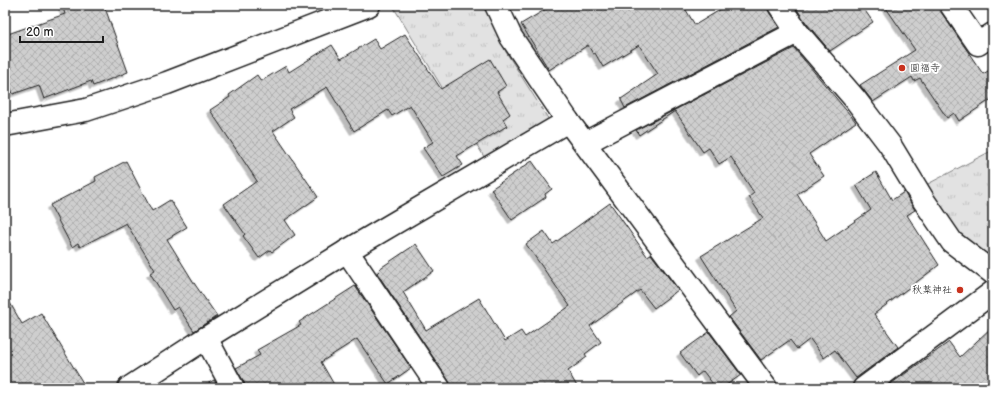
<svg xmlns="http://www.w3.org/2000/svg" width="998" height="393" font-family="'Balsamiq Sans','Klee One',sans-serif">
<style>
.grass{fill:url(#grass-tufts);stroke:#7f7f7f}
.building{fill:url(#building-cross-hatch);stroke:#1c1c1c;filter:url(#shadow)}
.lines{fill:none;stroke-linecap:round;stroke-linejoin:round}
.minor-casing{stroke:#1c1c1c;stroke-width:25}
.minor{stroke:#fff;stroke-width:22}
.poi-dot{fill:#c8321e;stroke:#fff;stroke-width:1.5}
.labels{text-anchor:middle;dominant-baseline:central;stroke-width:4;stroke-linejoin:round;paint-order:stroke}
.poi-label{font-size:10px;fill:#1c1c1c;stroke:#fff;text-anchor:start}
</style>
<defs>
<pattern id="grass-tufts" width="24" height="20" patternUnits="userSpaceOnUse"><rect width="24" height="20" fill="#e2e2e2"/><path d="M3 7l-1-3M5 7V3M7 7l1-3M15 17l-1-3M17 17v-4M19 17l1-3" fill="none" stroke="#c1c1c1"/></pattern>
<pattern id="building-cross-hatch" width="8" height="8" patternUnits="userSpaceOnUse"><rect width="8" height="8" fill="#cecece"/><path d="M0 0l8 8M0 8l8-8" fill="none" stroke="#b0b0b0"/></pattern>
<filter id="shadow"><feDropShadow dx="-3.5" dy="3.5" stdDeviation="0" flood-color="#0004"/></filter>
</defs>
<rect width="100%" height="100%" fill="#fff"/>
<filter id="ink" filterUnits="userSpaceOnUse"><feTurbulence type="fractalNoise" baseFrequency=".025" numOctaves="2"/><feDisplacementMap in="SourceGraphic" scale="8" xChannelSelector="R" yChannelSelector="G"/><feConvolveMatrix kernelMatrix="1 2 1 2 8 2 1 2 1" color-interpolation-filters="sRGB"/></filter>
<g filter="url(#ink)">
<g class="grass">
<polygon points="400,5 486,5 506,52 549,120 486,160 394,8"/>
<polygon points="993,150 993,263 958,237 924,186"/>
</g>
<g class="building">
<polygon points="62,5 104,5 128,72 93,86 91,81 44,99 39,85 13,94 5,72 5,35 65,14"/>
<polygon points="553,5 683,5 695,25 728,5 767,5 769,12 779,27 625,108 621,100 621,99 658,74 639,45 603,67 595,53 593,54 588,45 549,70 521,24"/>
<polygon points="794,5 861,5 873,22 830,51 807,24"/>
<polygon points="884,5 939,5 941,12 983,74 993,68 993,98 959,121 954,113 947,118 920,78 914,81 912,77 873,102 860,85 915,50"/>
<polygon points="405,34 441,89 490,59 506,86 497,92 510,114 503,119 507,126 457,156 463,165 443,177 423,148 433,142 410,105 392,116 388,110 354,131 327,87 289,109 294,117 273,131 318,197 285,220 295,235 272,252 270,250 259,258 243,236 245,234 224,204 257,181 210,110 230,97 229,95 257,75 261,81 286,66 289,72 332,45 341,59 374,39 380,49"/>
<polygon points="794,48 856,122 809,154 824,176 797,194 826,241 871,210 856,185 876,172 892,200 904,192 915,210 907,215 939,265 874,314 898,347 856,378 835,350 824,358 810,339 797,349 790,340 761,360 729,317 736,311 701,256 763,218 749,197 754,193 731,157 719,164 709,148 703,152 675,111 639,135 636,130"/>
<polygon points="126,161 152,211 170,200 187,227 167,239 196,286 217,316 194,331 178,307 173,310 150,273 155,270 126,223 80,247 78,243 72,247 50,205 96,181 95,177"/>
<polygon points="532,161 552,189 545,194 546,197 512,220 491,189"/>
<polygon points="610,203 647,256 651,254 678,290 654,308 640,290 590,326 601,342 585,354 587,357 568,371 578,388 451,388 449,381 377,273 380,270 379,269 416,244 434,271 403,292 426,330 479,298 505,341 521,331 525,337 570,306 526,244 544,231 553,244"/>
<polygon points="355,286 411,368 388,384 357,339 321,362 336,388 245,388 244,382 236,368 260,355 257,350 301,325 299,322"/>
<polygon points="5,294 22,324 41,313 86,388 11,388 5,378"/>
<polygon points="993,326 993,388 885,388 949,342 960,357"/>
<polygon points="709,332 741,375 722,388 716,388 703,371 697,376 680,353"/>
<polygon points="214,380 219,388 200,388"/>
</g>
<g class="lines">
<defs>
<g id="minor">
<polyline points="496,5 511,37 568,121 766,388"/>
<polyline points="779,5 797,32"/>
<polyline points="951,5 978,44 993,34"/>
<polyline points="5,125 86,110 167,83 369,5"/>
<polyline points="585,143 797,32 855,99 890,145 924,201 952,242 993,273"/>
<polyline points="347,251 439,388"/>
<polyline points="206,338 233,388"/>
<polyline points="129,388 206,338 347,251 568,121"/>
<polyline points="864,388 993,292"/>
</g>
</defs>
<use href="#minor" class="minor-casing"/>
<use href="#minor" class="minor"/>
</g>
</g>
<g class="poi-dot">
<circle cx="902" cy="68" r="4"/>
<circle cx="960" cy="290" r="4"/>
</g>
<g class="labels">
<g class="poi-label">
<text x="910" y="68">圓福寺</text>
<text x="952" y="290" text-anchor="end">秋葉神社</text>
</g>
</g>
<rect width="998" height="393" fill="none" stroke="#fff" stroke-width="20"/>
<rect x="10" y="10" width="978" height="373" fill="none" stroke="#1c1c1c" stroke-width="1.5" filter="url(#ink)"/>
<path d="M20 36v6h83v-6" fill="none" stroke="#1c1c1c" stroke-width="2"/>
<text x="26" y="36" font-size="12" fill="#1c1c1c" stroke="#ffffff" stroke-width="3" paint-order="stroke">20 m</text>
</svg>
